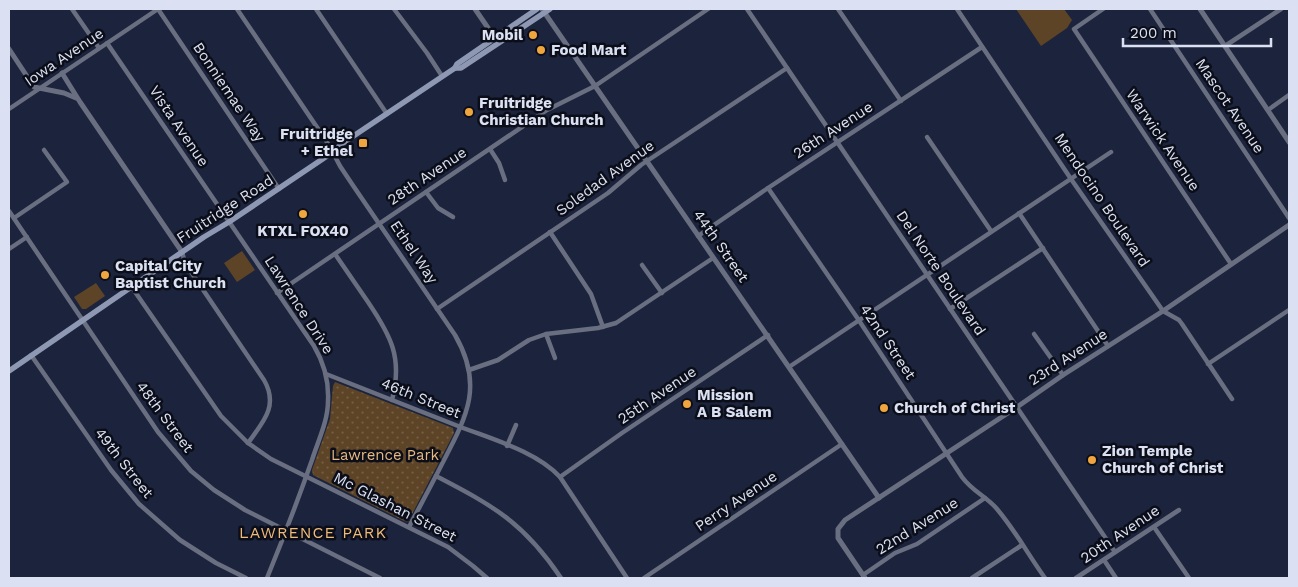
<svg xmlns="http://www.w3.org/2000/svg" width="1298" height="587" font-family="'Work Sans',sans-serif">
<style>
.grass{fill:#5d4426}
.park{fill:url(#park-dots)}
.lines{fill:none;stroke-linecap:round;stroke-linejoin:round}
.minor{stroke:#696f80;stroke-width:4.5}
.tertiary{stroke:#696f80;stroke-width:5}
.secondary{stroke:#8f98b3;stroke-width:5.5}
.poi-dot{fill:#f0a63e;stroke:#0b0e19;stroke-width:2}
.labels{text-anchor:middle;dominant-baseline:central;stroke-width:5;stroke-linejoin:round;paint-order:stroke}
.poi-label{font-size:15px;font-weight:bold;fill:#dbe1f2;stroke:#0b0e19;text-anchor:start}
.street-label{font-size:15px;fill:#dbe1f2;stroke:#0b0e19}
.park-label{font-size:15px;fill:#e7b87f;stroke:#0b0e19}
.neighbourhood-label{font-size:16px;letter-spacing:1px;fill:#eebb7b;stroke:#0b0e19}
</style>
<defs>
<pattern id="park-dots" width="8" height="8" patternUnits="userSpaceOnUse" patternTransform="scale(1.25)"><rect width="8" height="8" fill="#5d4426"/><path d="M2 2h.1M6 6h.1" fill="none" stroke="#745f46" stroke-width="1.8" stroke-linecap="round"/></pattern>
</defs>
<rect width="100%" height="100%" fill="#1c243d"/>
<g class="grass">
<polygon points="1016,9 1064,9 1072,20 1067,28 1041,46"/>
<polygon points="242,251 255,270 237,282 224,263"/>
<polygon points="96,283 105,296 86,309 82,309 74,297"/>
</g>
<polygon class="park" points="335,382 453,428 454,433 408,522 404,521 313,475 312,470 330,419 333,386"/>
<g class="lines">
<g class="minor">
<polyline points="72,9 99,48"/>
<polyline points="158,9 279,189"/>
<path d="M237,9L329,145L340,166L352,184L455,335C484,385 467,416 443,462C432,484 420,506 409,527"/>
<polyline points="316,9 387,114"/>
<polyline points="394,9 427,53 442,76"/>
<polyline points="747,9 1115,552"/>
<polyline points="838,9 901,101"/>
<polyline points="957,9 1071,179 1163,311 1179,320 1182,324 1232,399"/>
<polyline points="1103,9 1074,29 1231,264"/>
<polyline points="1150,9 1289,218"/>
<path d="M107,43L314,346C324,363 329,382 328,401C328,421 318,441 312,460C298,500 283,539 267,578"/>
<polyline points="1225,46 1281,9"/>
<polyline points="9,109 158,9"/>
<polyline points="1268,110 1289,95"/>
<polyline points="927,137 991,231"/>
<polyline points="490,149 499,163 505,180"/>
<path d="M768,188L858,319L962,477C972,491 987,497 997,509C1015,530 1029,556 1045,578"/>
<polyline points="426,192 438,208 453,217"/>
<polyline points="9,211 158,432 191,471 214,490 245,510 380,578"/>
<polyline points="1019,213 1108,346"/>
<polyline points="14,218 67,182 44,150"/>
<polyline points="550,232 591,294 603,327"/>
<polyline points="698,236 768,188 982,47"/>
<polyline points="9,249 27,237"/>
<path d="M182,252L185,263L264,380C279,406 263,422 248,443"/>
<path d="M335,254C346,270 357,286 368,302C391,336 403,358 392,400"/>
<polyline points="642,265 662,293"/>
<polyline points="131,286 221,416 248,443 271,459 448,547 473,566 487,578"/>
<polyline points="277,293 547,110 595,86 708,9"/>
<polyline points="437,309 608,193 641,165 787,68"/>
<polyline points="950,309 1043,248"/>
<polyline points="546,334 555,358"/>
<polyline points="1034,334 1063,375"/>
<polyline points="31,355 111,470 139,504 180,540 216,563 246,578"/>
<polyline points="1208,364 1289,310"/>
<polyline points="789,367 1111,152"/>
<polyline points="469,370 498,360 529,340 546,334 598,328 616,323 713,258"/>
<path d="M326,374C370,391 414,409 458,426C491,439 536,451 560,477L627,578"/>
<polyline points="507,446 516,425"/>
<path d="M436,476C494,506 524,523 561,578"/>
<polyline points="560,477 622,433 768,335"/>
<polyline points="1154,527 1189,578"/>
<polyline points="1104,560 1116,578"/>
<polyline points="863,575 895,553 917,544 985,498"/>
<polyline points="644,578 842,444"/>
<polyline points="972,578 1022,545"/>
<polyline points="1076,578 1179,510"/>
</g>
<g class="tertiary">
<polyline points="475,9 497,41"/>
<polyline points="542,9 879,498"/>
<polyline points="1200,9 1289,142"/>
<polyline points="9,49 34,87 64,93 76,98"/>
<polyline points="62,73 80,102 182,252"/>
<polyline points="865,578 838,538 838,529 845,520 1017,407 1063,375 1163,311 1289,225"/>
</g>
<g class="secondary">
<polyline points="455,68 461,68 550,9"/>
<polyline points="9,371 204,237 229,222 333,152 343,143 455,68 457,64 537,9"/>
</g>
</g>
<g class="poi-dot">
<circle cx="533" cy="35" r="5"/>
<circle cx="541" cy="50" r="5"/>
<circle cx="469" cy="112" r="5"/>
<rect x="358" y="138" width="10" height="10" rx="2.5"/>
<circle cx="303" cy="214" r="5"/>
<circle cx="105" cy="275" r="5"/>
<circle cx="687" cy="404" r="5"/>
<circle cx="884" cy="408" r="5"/>
<circle cx="1092" cy="460" r="5"/>
</g>
<g class="labels">
<g class="poi-label">
<text x="523" y="35" text-anchor="end">Mobil</text>
<text x="551" y="50">Food Mart</text>
<text x="479" y="103">Fruitridge<tspan x="479" dy="17">Christian Church</tspan></text>
<text x="353" y="134" text-anchor="end">Fruitridge<tspan x="353" dy="17">+ Ethel</tspan></text>
<text x="303" y="231" text-anchor="middle">KTXL FOX40</text>
<text x="115" y="266">Capital City<tspan x="115" dy="17">Baptist Church</tspan></text>
<text x="697" y="395">Mission<tspan x="697" dy="17">A B Salem</tspan></text>
<text x="894" y="408">Church of Christ</text>
<text x="1102" y="451">Zion Temple<tspan x="1102" dy="17">Church of Christ</tspan></text>
</g>
<g class="street-label">
<text transform="translate(64 57) rotate(-34)">Iowa Avenue</text>
<text transform="translate(229 92) rotate(56)">Bonniemae Way</text>
<text transform="translate(1230 106) rotate(56)">Mascot Avenue</text>
<text transform="translate(179 126) rotate(56)">Vista Avenue</text>
<text transform="translate(833 130) rotate(-33)">26th Avenue</text>
<text transform="translate(1163 140) rotate(56)">Warwick Avenue</text>
<text transform="translate(427 176) rotate(-34)">28th Avenue</text>
<text transform="translate(605 178) rotate(-36)">Soledad Avenue</text>
<text transform="translate(1102 200) rotate(56)">Mendocino Boulevard</text>
<text transform="translate(225 209) rotate(-33)">Fruitridge Road</text>
<text transform="translate(721 246) rotate(55)">44th Street</text>
<text transform="translate(414 252) rotate(56)">Ethel Way</text>
<text transform="translate(941 273) rotate(56)">Del Norte Boulevard</text>
<text transform="translate(299 305) rotate(57)">Lawrence Drive</text>
<text transform="translate(888 342) rotate(56)">42nd Street</text>
<text transform="translate(1068 357) rotate(-33)">23rd Avenue</text>
<text transform="translate(657 395) rotate(-34)">25th Avenue</text>
<text transform="translate(421 398) rotate(22)">46th Street</text>
<text transform="translate(165 417) rotate(53)">48th Street</text>
<text transform="translate(124 463) rotate(52)">49th Street</text>
<text transform="translate(736 501) rotate(-34)">Perry Avenue</text>
<text transform="translate(395 507) rotate(27)">Mc Glashan Street</text>
<text transform="translate(917 526) rotate(-32)">22nd Avenue</text>
<text transform="translate(1120 534) rotate(-34)">20th Avenue</text>
</g>
<g class="park-label">
<text x="385" y="455">Lawrence Park</text>
</g>
<g class="neighbourhood-label">
<text x="313" y="532">LAWRENCE PARK</text>
</g>
</g>
<rect width="1298" height="587" fill="none" stroke="#dbe1f2" stroke-width="20"/>
<path d="M1123 38v8h148v-8" fill="none" stroke="#dbe1f2" stroke-width="2.5"/>
<text x="1130" y="38" font-size="15" fill="#dbe1f2" stroke="#0b0e19" stroke-width="4" paint-order="stroke">200 m</text>
</svg>
